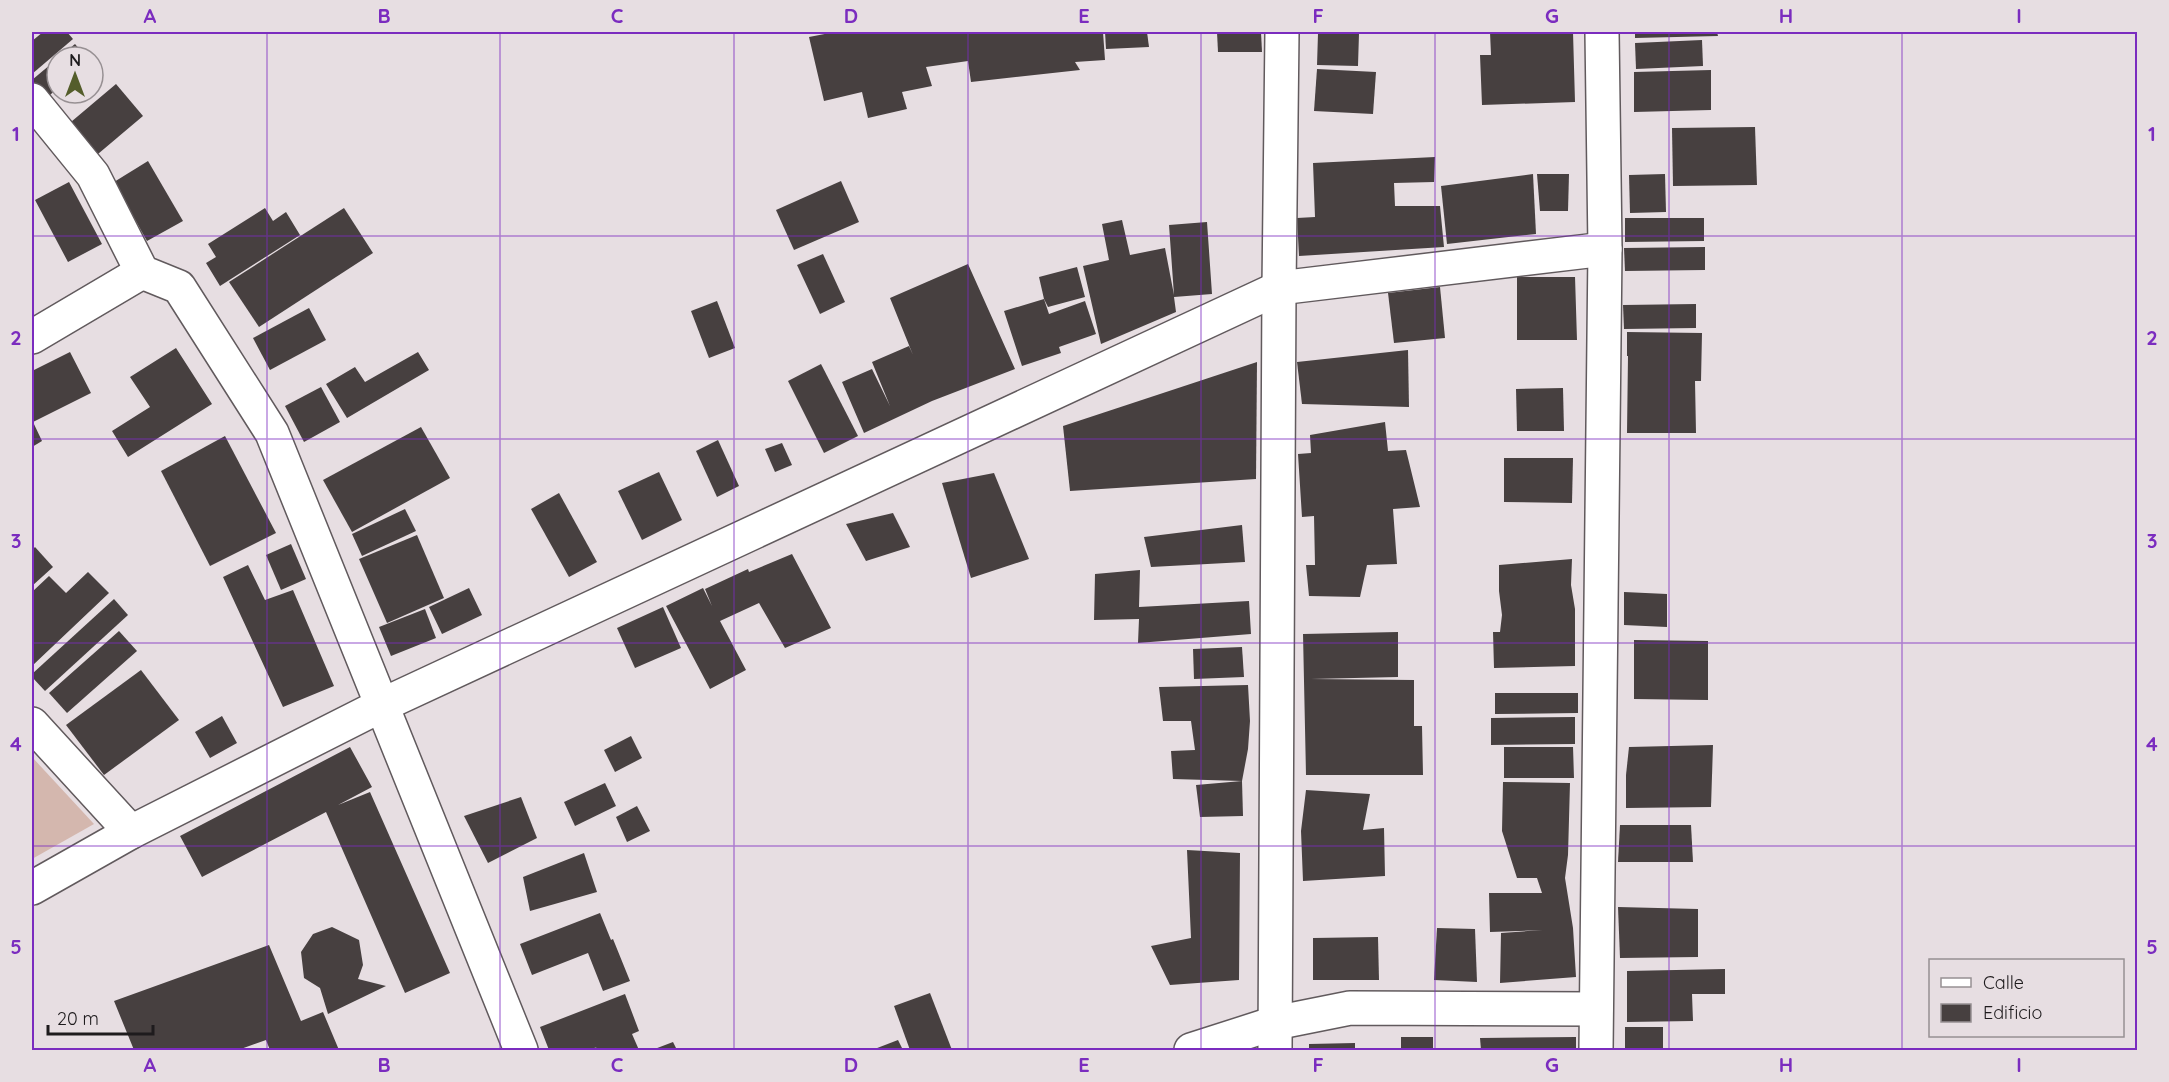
<svg xmlns="http://www.w3.org/2000/svg" width="2169" height="1082" font-family="Quicksand,sans-serif">
<style>
.green{fill:#d4b7ae}
.building{fill:#474040}
.lines{fill:none;stroke-linecap:round;stroke-linejoin:round}
.minor-casing{stroke:#615a5d;stroke-width:36}
.minor{stroke:#fff;stroke-width:33}
.grid{fill:none;stroke:#7b2cbf;stroke-width:1.5;stroke-opacity:0.55}
.neatline{fill:none;stroke:#7b2cbf;stroke-width:2}
.grid-label{font-size:20px;text-anchor:middle;font-weight:bold;fill:#7b2cbf}
</style>
<rect width="100%" height="100%" fill="#e7dee2"/>
<polygon class="green" points="32,757 94,824 32,859"/>
<g class="building">
<polygon points="43,32 67,32 73,39 32,74 32,41"/>
<polygon points="835,32 1103,32 1105,60 1075,62 1080,70 971,82 968,61 926,67 932,86 902,92 907,109 868,118 862,92 824,101 809,37"/>
<polygon points="1105,32 1147,32 1149,47 1106,49"/>
<polygon points="1217,32 1261,32 1262,52 1218,52"/>
<polygon points="1490,32 1573,32 1575,102 1482,105 1480,55 1491,55"/>
<polygon points="1635,32 1717,32 1718,36 1635,38"/>
<polygon points="1318,33 1359,33 1358,66 1317,65"/>
<polygon points="1702,40 1703,66 1636,69 1635,43"/>
<polygon points="75,44 86,57 59,57"/>
<polygon points="57,59 57,89 44,100 32,86 32,80"/>
<polygon points="1317,69 1376,72 1373,114 1314,111"/>
<polygon points="1711,70 1711,110 1634,112 1634,72"/>
<polygon points="116,84 143,116 92,159 65,127"/>
<polygon points="1755,127 1757,185 1673,186 1672,128"/>
<polygon points="1435,157 1434,182 1394,183 1395,206 1440,206 1444,247 1299,256 1297,218 1315,217 1313,163"/>
<polygon points="148,161 183,221 147,241 114,182"/>
<polygon points="1533,174 1536,234 1447,244 1441,186"/>
<polygon points="1537,174 1569,174 1568,211 1540,211"/>
<polygon points="1665,174 1666,212 1630,213 1629,175"/>
<polygon points="841,181 859,222 794,250 776,210"/>
<polygon points="69,182 102,244 68,262 35,200"/>
<polygon points="265,208 273,221 286,212 300,235 220,286 206,263 216,257 208,244"/>
<polygon points="344,208 373,253 259,327 229,282"/>
<polygon points="1625,218 1704,218 1704,241 1625,242"/>
<polygon points="1122,220 1130,255 1165,248 1174,295 1169,225 1207,222 1212,294 1174,297 1176,312 1101,344 1083,266 1109,260 1102,224"/>
<polygon points="1705,247 1705,270 1625,271 1624,248"/>
<polygon points="823,254 845,302 820,314 797,265"/>
<polygon points="968,264 1015,369 932,401 864,433 842,382 872,369 890,406 872,362 909,346 913,355 890,298"/>
<polygon points="1077,267 1085,297 1048,307 1044,299 1039,277"/>
<polygon points="1517,277 1575,277 1577,340 1517,340"/>
<polygon points="1440,287 1445,338 1394,343 1388,293"/>
<polygon points="1044,299 1049,314 1085,301 1096,334 1059,347 1061,353 1022,366 1004,311"/>
<polygon points="717,301 735,348 709,358 691,311"/>
<polygon points="1696,304 1696,328 1624,329 1623,305"/>
<polygon points="309,308 326,340 270,370 253,338"/>
<polygon points="1627,332 1702,333 1701,381 1695,381 1696,433 1627,433 1628,356 1627,356"/>
<polygon points="176,348 212,404 128,457 112,431 150,407 130,377"/>
<polygon points="1408,350 1409,407 1302,404 1297,362"/>
<polygon points="70,352 91,393 33,422 42,441 32,447 32,371"/>
<polygon points="418,352 429,370 347,418 326,384 355,367 365,382"/>
<polygon points="1257,362 1256,479 1070,491 1063,426"/>
<polygon points="821,364 858,436 824,453 788,381"/>
<polygon points="321,387 340,422 304,442 285,406"/>
<polygon points="1563,388 1564,431 1517,431 1516,389"/>
<polygon points="1385,422 1388,451 1406,450 1420,507 1393,509 1397,564 1367,565 1360,597 1309,596 1306,565 1315,565 1314,516 1302,517 1298,454 1311,453 1310,435"/>
<polygon points="421,427 450,478 352,532 323,480"/>
<polygon points="225,436 276,533 210,566 161,471"/>
<polygon points="718,440 739,486 717,497 696,451"/>
<polygon points="782,443 792,465 775,472 765,449"/>
<polygon points="1504,458 1573,458 1572,503 1504,502"/>
<polygon points="659,472 682,520 642,540 618,491"/>
<polygon points="994,473 1029,559 971,578 942,483"/>
<polygon points="559,493 597,562 569,577 531,509"/>
<polygon points="405,509 416,531 362,556 352,534"/>
<polygon points="893,513 910,547 866,561 846,524"/>
<polygon points="1242,525 1245,562 1151,567 1144,537"/>
<polygon points="417,535 444,598 387,623 359,559"/>
<polygon points="291,544 306,579 281,590 266,555"/>
<polygon points="35,547 53,567 32,586 32,550"/>
<polygon points="792,554 831,628 785,648 759,603 720,621 746,670 710,689 666,606 703,588 712,606 705,589 748,569 749,572"/>
<polygon points="1572,559 1571,585 1575,609 1575,666 1494,668 1493,632 1500,632 1502,615 1499,591 1499,565"/>
<polygon points="248,565 265,600 293,590 334,686 283,707 223,577"/>
<polygon points="1140,570 1139,607 1249,601 1251,634 1138,643 1139,619 1094,620 1095,574"/>
<polygon points="88,572 109,593 32,666 32,592 49,576 66,593"/>
<polygon points="469,588 482,615 442,634 429,607"/>
<polygon points="1624,592 1667,594 1667,627 1624,625"/>
<polygon points="114,599 128,615 45,691 32,677 32,674"/>
<polygon points="663,607 681,648 635,668 617,628"/>
<polygon points="425,609 436,638 391,656 379,627"/>
<polygon points="119,631 137,651 67,713 49,693"/>
<polygon points="1398,632 1398,677 1311,679 1414,680 1414,726 1422,726 1423,775 1306,775 1303,634"/>
<polygon points="1634,640 1708,641 1708,700 1634,699"/>
<polygon points="1242,647 1244,677 1194,679 1193,649"/>
<polygon points="141,670 179,720 104,775 66,725"/>
<polygon points="1248,685 1250,721 1248,749 1242,781 1173,779 1171,751 1195,750 1191,721 1163,721 1159,687"/>
<polygon points="1495,693 1578,693 1578,713 1495,714"/>
<polygon points="222,716 237,743 210,758 195,732"/>
<polygon points="1575,717 1575,744 1491,745 1491,718"/>
<polygon points="631,736 642,758 615,772 604,750"/>
<polygon points="1713,745 1711,807 1626,808 1626,775 1629,747"/>
<polygon points="350,747 372,787 338,805 370,792 450,973 405,993 326,812 202,877 180,836"/>
<polygon points="1504,747 1573,747 1574,778 1504,778"/>
<polygon points="1242,781 1243,816 1200,817 1196,785"/>
<polygon points="1503,782 1570,783 1568,855 1565,878 1573,928 1576,977 1500,983 1501,933 1543,930 1490,932 1489,893 1542,893 1537,878 1517,878 1502,831"/>
<polygon points="605,783 616,806 575,826 564,802"/>
<polygon points="1306,790 1370,794 1363,830 1384,828 1385,876 1303,881 1301,831"/>
<polygon points="521,797 537,838 488,863 464,816"/>
<polygon points="637,806 650,831 627,842 616,817"/>
<polygon points="1620,825 1691,825 1693,862 1618,862"/>
<polygon points="1187,850 1240,853 1239,980 1170,985 1151,946 1191,938"/>
<polygon points="584,853 597,892 530,911 523,877"/>
<polygon points="1618,907 1698,909 1698,957 1620,958"/>
<polygon points="600,913 611,940 613,939 630,981 603,991 588,953 532,975 520,944"/>
<polygon points="332,927 359,940 363,965 358,979 386,986 328,1014 320,988 304,978 301,952 313,934"/>
<polygon points="1437,928 1475,929 1477,982 1434,980"/>
<polygon points="1378,937 1379,980 1313,980 1313,938"/>
<polygon points="269,945 301,1021 323,1012 339,1050 270,1050 266,1040 238,1050 134,1050 114,1001"/>
<polygon points="1725,969 1725,994 1692,994 1693,1021 1627,1022 1627,971"/>
<polygon points="930,993 952,1050 910,1050 894,1006"/>
<polygon points="625,994 639,1031 632,1034 639,1050 592,1050 597,1047 589,1050 549,1050 540,1027"/>
<rect x="1625" y="1027" width="38" height="23"/>
<rect x="1401" y="1037" width="32" height="13"/>
<polygon points="1576,1037 1576,1050 1481,1050 1480,1038"/>
<polygon points="898,1040 903,1050 872,1050"/>
<polygon points="673,1042 677,1050 652,1050"/>
<polygon points="1355,1043 1355,1050 1309,1050 1309,1044"/>
</g>
<g class="lines">
<defs>
<g id="minor">
<polyline points="32,100 93,175 142,272 179,287 272,433 521,1050"/>
<polyline points="32,337 142,272"/>
<polyline points="32,724 131,832"/>
<polyline points="32,888 131,832 380,706 1279,288 1605,249"/>
<polyline points="1191,1050 1275,1023 1350,1008 1596,1009"/>
<polyline points="1275,1050 1279,288 1282,32"/>
<polyline points="1596,1050 1605,249 1602,32"/>
</g>
</defs>
<use href="#minor" class="minor-casing"/>
<use href="#minor" class="minor"/>
</g>
<path class="grid" d="M267,32V1050M500,32V1050M734,32V1050M968,32V1050M1201,32V1050M1435,32V1050M1669,32V1050M1902,32V1050M32,236H2138M32,439H2138M32,643H2138M32,846H2138"/>
<rect width="2169" height="1082" fill="none" stroke="#e7dee2" stroke-width="66"/>
<rect x="1929" y="959" width="195" height="78" fill="#e7dee2" stroke="#979093" stroke-width="1.5"/>
<rect x="1941" y="978" width="30" height="9" fill="#ffffff" stroke="#979093" stroke-width="1.5"/>
<text x="1983" y="989" font-size="18" fill="#1e1b1d">Calle</text>
<rect x="1941" y="1004" width="30" height="18" fill="#474040" stroke="#979093" stroke-width="1.5"/>
<text x="1983" y="1019" font-size="18" fill="#1e1b1d">Edificio</text>
<g transform="translate(75 75)"><circle r="28" fill="#e7dee2" stroke="#979093" stroke-width="1.5"/>
<path d="M0-4.5L10 22L0 15L-10 22Z" fill="#545d2b"/>
<text y="-9" font-size="16" font-weight="bold" text-anchor="middle" fill="#1e1b1d">N</text>
</g>
<path d="M48 1025v9h105v-9" fill="none" stroke="#1e1b1d" stroke-width="3"/>
<text x="57" y="1025" font-size="18" fill="#1e1b1d" stroke="#e7dee2" stroke-width="4.5" paint-order="stroke">20 m</text>
<rect x="33" y="33" width="2103" height="1016" class="neatline"/>
<g class="grid-label">
<text x="150" y="23">A</text>
<text x="384" y="23">B</text>
<text x="617" y="23">C</text>
<text x="851" y="23">D</text>
<text x="1084" y="23">E</text>
<text x="1318" y="23">F</text>
<text x="1552" y="23">G</text>
<text x="1786" y="23">H</text>
<text x="2019" y="23">I</text>
<text x="16" y="141">1</text>
<text x="2152" y="141">1</text>
<text x="16" y="345">2</text>
<text x="2152" y="345">2</text>
<text x="16" y="548">3</text>
<text x="2152" y="548">3</text>
<text x="16" y="751">4</text>
<text x="2152" y="751">4</text>
<text x="16" y="954">5</text>
<text x="2152" y="954">5</text>
<text x="150" y="1072">A</text>
<text x="384" y="1072">B</text>
<text x="617" y="1072">C</text>
<text x="851" y="1072">D</text>
<text x="1084" y="1072">E</text>
<text x="1318" y="1072">F</text>
<text x="1552" y="1072">G</text>
<text x="1786" y="1072">H</text>
<text x="2019" y="1072">I</text>
</g>
</svg>
